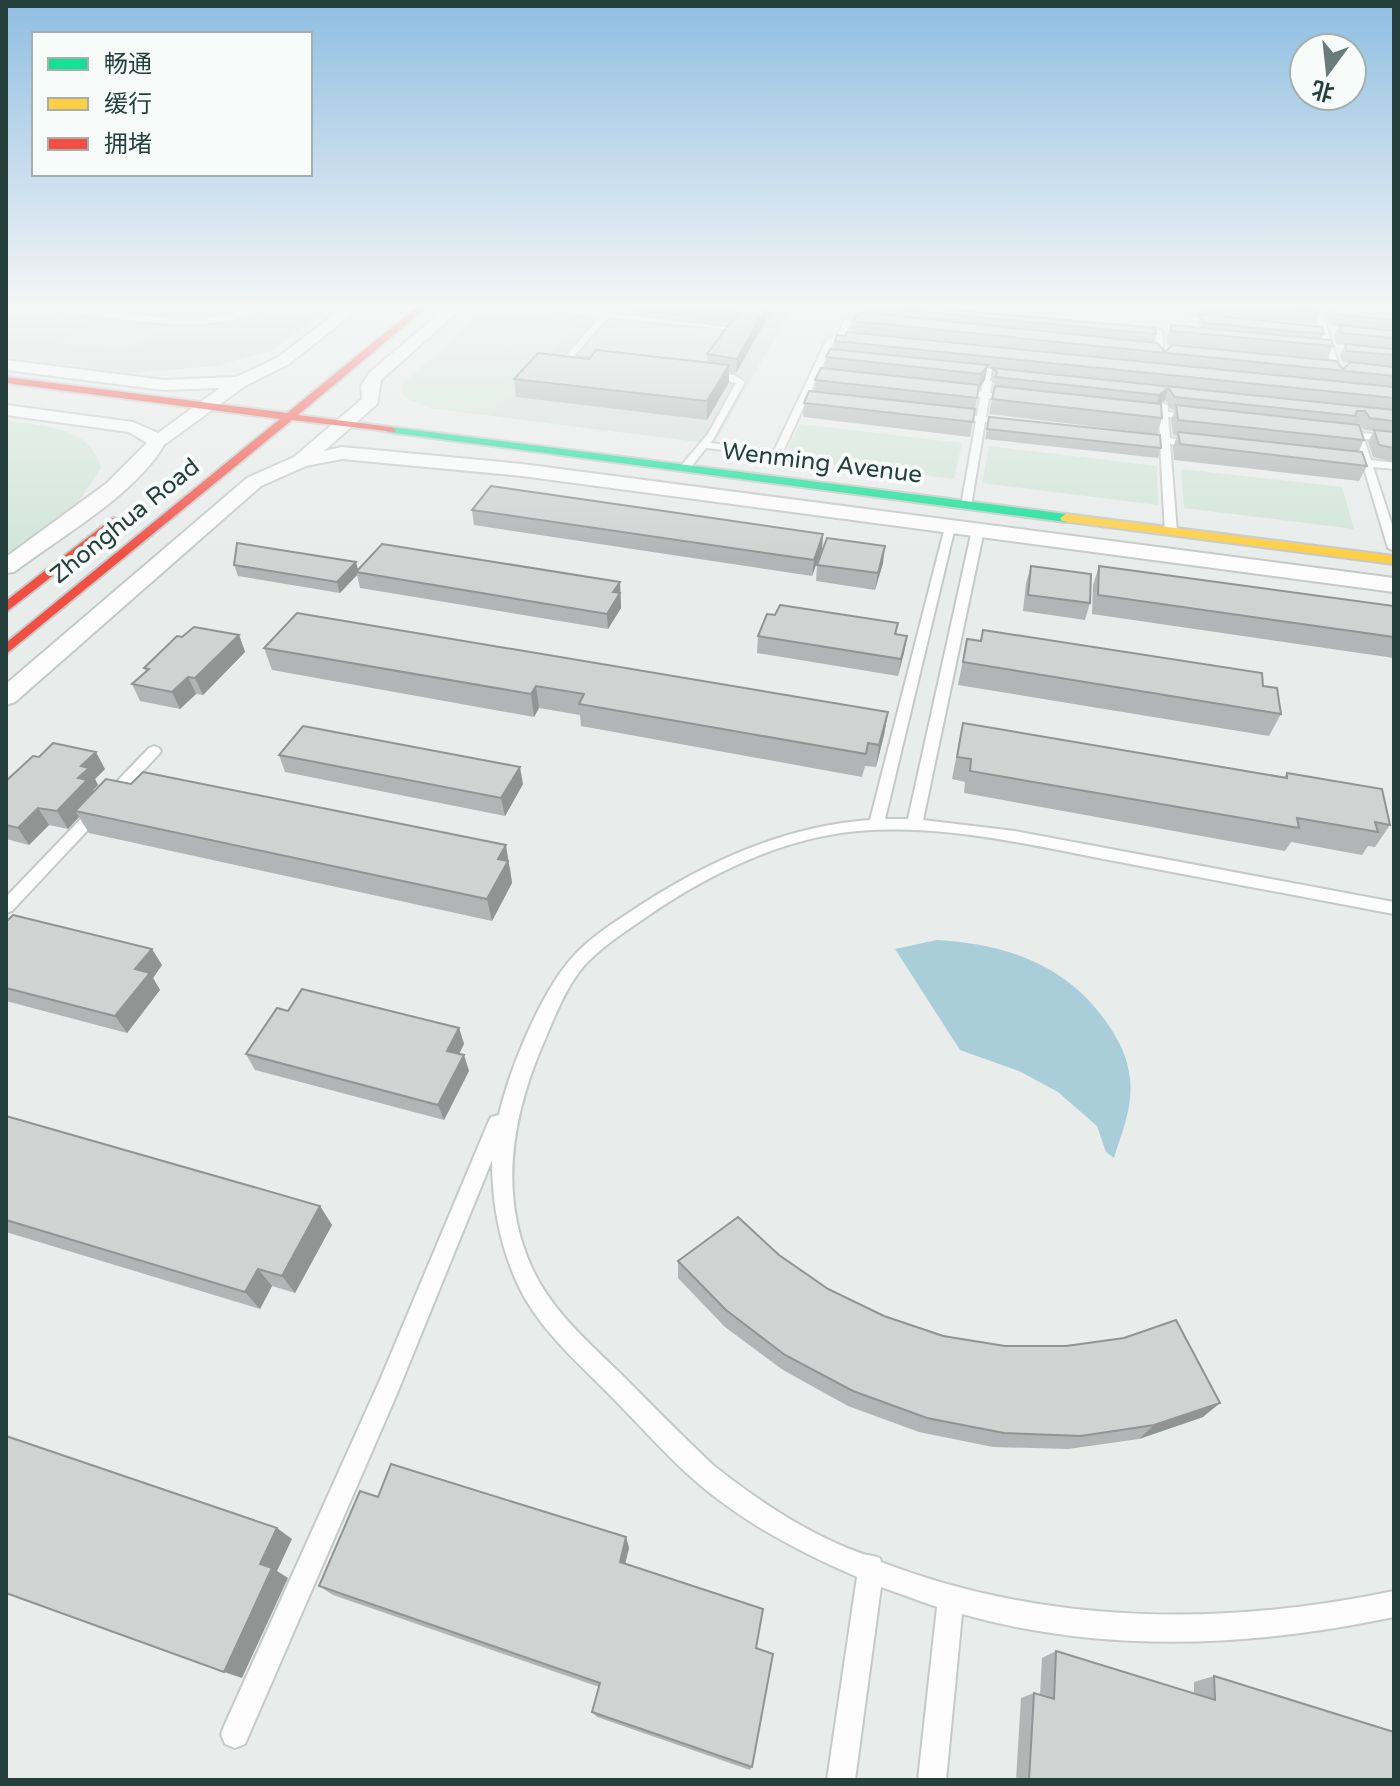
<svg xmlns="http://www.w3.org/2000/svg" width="1400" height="1786" font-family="'Varela Round','Noto Sans SC',sans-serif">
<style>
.built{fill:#d6dddb}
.green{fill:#d1e5d9}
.water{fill:#aaced9}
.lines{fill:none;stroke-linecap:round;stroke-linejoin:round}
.lane-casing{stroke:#c5c9c7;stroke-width:4}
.street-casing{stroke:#c5c9c7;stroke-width:4}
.fast-casing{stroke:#c3cac9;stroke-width:4}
.slow-casing{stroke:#c3cac9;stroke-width:4}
.jam-casing{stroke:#c3cac9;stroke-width:4}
.lane{fill:#fcfcfc;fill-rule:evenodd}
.street{fill:#fcfcfc;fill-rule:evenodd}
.fast{fill:#16e098;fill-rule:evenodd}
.slow{fill:#ffcf43;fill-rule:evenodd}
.jam{fill:#f24e42;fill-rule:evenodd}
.wall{fill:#b2b5b5}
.shaded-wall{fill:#919493}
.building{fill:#cfd3d2;stroke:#919493;stroke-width:2}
.labels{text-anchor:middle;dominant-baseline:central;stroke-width:8;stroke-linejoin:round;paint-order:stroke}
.far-street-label{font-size:24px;fill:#25403c;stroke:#f7fbf9}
</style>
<rect width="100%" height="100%" fill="#e8ecea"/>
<g class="built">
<polygon points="6,307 331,307 271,351 216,366 129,373 6,357"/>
<polygon points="525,307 793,307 714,444 490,416 578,322 517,314"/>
</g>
<g class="green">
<polygon points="484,311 578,321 490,416 430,408 405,398 401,386"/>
<polygon points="105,317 171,325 127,351 60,343"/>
<path d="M6,421C44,426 88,425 101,467L75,508L6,559Z"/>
<polygon points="800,424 962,443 954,479 784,458"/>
<polygon points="989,446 1157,466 1158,505 982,483"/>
<polygon points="1181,469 1342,487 1354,529 1184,508"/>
</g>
<path class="water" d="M937,940C1005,944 1067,964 1107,1023C1119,1040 1128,1058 1130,1079C1133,1107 1122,1132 1114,1158L1106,1152L1097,1126L1058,1092L1019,1071L960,1050L895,949Z"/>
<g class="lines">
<defs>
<g id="lane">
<path d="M45,307L185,319L213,317L256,307H269C216,335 145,322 88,315C74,313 57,313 45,307Z"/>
<polygon points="529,307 557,307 735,328 731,330 608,317 574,356 589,358 589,362 586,363 564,358 600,317"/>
<polygon points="748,307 774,307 790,311 786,313"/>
<polygon points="859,307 867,307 860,322 851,323 844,338 834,341 781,456 706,448 688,471 680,471 680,467 708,434 736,383 706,376 706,372 734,375 745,382 711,443 774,451 827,339 838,334 845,319 854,318"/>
<polygon points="1313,307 1321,307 1343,381 1336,379"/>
<polygon points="1194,316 1225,321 1221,323 1191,320"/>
<polygon points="1133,328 1162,330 1164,368 1157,366 1155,334 1133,332"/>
<polygon points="993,347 997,350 990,393 1020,398 1015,401 989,398 986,417 1016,422 1011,425 985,422 971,506 966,509 961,506 976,421 949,416 954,413 977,416 980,397 953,392 958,389 981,392 989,350"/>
<polygon points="1163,403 1168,406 1168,412 1199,417 1194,420 1168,417 1170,438 1203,444 1198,447 1170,444 1177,532 1171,535 1165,532 1160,442 1136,437 1141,434 1160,436 1159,417 1136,412 1141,409 1159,411 1158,406"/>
<polygon points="1356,425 1359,426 1362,433 1394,436 1394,442 1364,439 1371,460 1394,463 1394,469 1373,467 1394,531 1394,551 1388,548 1363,465 1339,460 1344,457 1361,459 1354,438 1339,434 1344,431 1352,432 1351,428"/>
<path d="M950,524L955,527L885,819H908L972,530L978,527L984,530L923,820L1015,831L1394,902V914C1299,896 1204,878 1109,860C1026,844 943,824 858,831C779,838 703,877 639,922C620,935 599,949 583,967C566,988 556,1013 546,1037C513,1111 497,1192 532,1268C551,1310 588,1342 620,1373C651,1404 681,1435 713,1465C757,1500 809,1535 863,1554C869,1556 873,1555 880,1558L881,1562C1045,1625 1223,1627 1394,1591V1617C1252,1647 1103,1654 962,1614L946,1780H918L937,1607L881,1587L855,1780H827L857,1577C809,1556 761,1532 719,1500C677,1469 643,1428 606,1391C575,1360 540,1329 520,1289C500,1248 492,1205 492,1160L396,1396L245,1744L235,1748L225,1744L221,1734L225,1724L380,1380L488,1123L491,1117L499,1115C509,1070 540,995 570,960C586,941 607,927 627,914C699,865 782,826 870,820L945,527Z"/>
<polygon points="154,746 159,748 161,751 159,754 12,911 6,913 6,897 149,748"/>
</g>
<g id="street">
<path d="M344,307H361L289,364L245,386L164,445C135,495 60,537 14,572L6,573V557L107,483L147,443L129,432L6,415V405L133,422L158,433L220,388L164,390L6,370V360L164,380L236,377L277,358Z"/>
<polygon points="447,307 463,307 381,380 377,404 324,451 342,447 522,464 1394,578 1394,592 522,476 342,459 306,466 261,486 15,702 6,705 6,684 247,478 294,457 362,399 361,386 369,373"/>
</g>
<polygon id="fast" points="391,427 1066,514 1072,518 1066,522 387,432 386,430"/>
<polygon id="slow" points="1066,514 1394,556 1394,564 1062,521 1060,518"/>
<g id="jam">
<polygon points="417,307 427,307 298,415 391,427 396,430 395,432 292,420 6,654 6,643 280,419 6,383 6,377 287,413"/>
<polygon points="113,518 123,521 6,612 6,601"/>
</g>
</defs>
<use href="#lane" class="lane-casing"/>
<use href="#street" class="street-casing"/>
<use href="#fast" class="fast-casing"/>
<use href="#slow" class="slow-casing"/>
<use href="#jam" class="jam-casing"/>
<use href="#lane" class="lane"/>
<use href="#street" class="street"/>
<use href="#fast" class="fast"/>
<use href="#slow" class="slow"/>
<use href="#jam" class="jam"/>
</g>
<g class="wall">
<polygon points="603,307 770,307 770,313 736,373 729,372 729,382 707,420 516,397 514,379 589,359 707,362 707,354 730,323"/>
<polygon points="864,307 922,307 1156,334 1153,343 1165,352 1171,346 1167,345 1166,339 1171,325 1201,328 1198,323 1200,314 1324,334 1322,339 1333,346 1327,360 1343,369 1350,363 1342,362 1340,355 1345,345 1336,344 1334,336 1339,326 1330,325 1322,307 1373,307 1394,309 1394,375 852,321 863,313"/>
<polygon points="1196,307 1318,307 1319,312 1315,324 1196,313"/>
<polygon points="852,321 1394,376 1394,462 1373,457 1368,442 1374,431 1364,430 1359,423 1351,425 1364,440 1359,451 1367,466 1359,481 1174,460 1173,447 1177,436 1173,435 1171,420 1175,410 1171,409 1165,400 1160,404 1162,418 1157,434 989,414 995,384 990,380 992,369 987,368 985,380 979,388 970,437 803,417 804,403 814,392 815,380 825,368 826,357 834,349 835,341 851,332"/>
<polygon points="989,417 1161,448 1158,458 985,439"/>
<polygon points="472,510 823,534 822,549 812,576 474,525"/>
<polygon points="883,563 875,590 816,581 817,565"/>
<polygon points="234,565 620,582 621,608 608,629 360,588 357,575 340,593 238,576"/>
<polygon points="1031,566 1090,603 1085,620 1023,611 1026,583"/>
<polygon points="1099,566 1394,606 1394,658 1092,614 1093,585"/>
<polygon points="898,623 896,635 907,636 898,676 757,653 758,636"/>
<polygon points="983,630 1263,686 1281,714 1269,736 958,685 967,639 980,641"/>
<polygon points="239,635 245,652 203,695 196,694 180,709 140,701 132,684 146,672 144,668 182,637"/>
<polygon points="264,648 888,712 884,735 876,767 865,766 862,777 581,726 580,715 539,708 534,717 272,670"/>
<polygon points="963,723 1284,777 1287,773 1390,825 1375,847 1368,846 1362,855 1291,842 1285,851 964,793 965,782 952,779"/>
<polygon points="279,755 523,784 505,816 285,772"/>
<polygon points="105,769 95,779 98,785 93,790 94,792 510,867 512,883 492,921 89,833 79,817 68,829 49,825 29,845 6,839 6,781"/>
<polygon points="6,922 162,965 153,978 160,990 127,1033 6,1001"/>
<polygon points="288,1011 459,1028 464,1044 459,1054 469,1071 444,1120 255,1070 246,1054"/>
<polygon points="6,1116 320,1206 332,1225 295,1293 272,1286 260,1309 6,1232"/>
<polygon points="779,1255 828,1289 884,1316 1203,1417 1139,1439 1068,1449 993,1447 919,1432 848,1406 783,1370 725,1327 678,1278 678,1261"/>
<polygon points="378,1497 626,1537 629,1548 625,1564 756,1648 752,1767 750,1770 597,1717 592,1712 599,1687 333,1595 319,1586"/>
<polygon points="1056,1651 1194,1694 1194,1682 1214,1676 1394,1780 1016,1780 1021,1698 1034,1693 1040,1695 1042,1658"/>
</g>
<g class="shaded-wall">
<polygon points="766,307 770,307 770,313 736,373 737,359"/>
<polygon points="729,365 729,382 707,420 707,401"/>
<polygon points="988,365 985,380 978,389 981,374"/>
<polygon points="1168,388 1165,400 1155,408 1159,395"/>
<polygon points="823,534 822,549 812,576 814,560"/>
<polygon points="885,546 883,563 875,590 878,573"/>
<polygon points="356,562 359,573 356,572 357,575 340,593 337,582"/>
<polygon points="620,582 621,608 608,629 607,614 613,592"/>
<polygon points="239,635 245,652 203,695 195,678"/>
<polygon points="907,636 904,653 898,676 901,659"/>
<polygon points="188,677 196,694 180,709 172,692"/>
<polygon points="536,686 539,708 534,717 531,694"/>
<polygon points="888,712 884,735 876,767 879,745"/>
<polygon points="96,752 105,769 95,779 98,785 93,790 97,798 75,811 79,817 68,829 57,811 78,778 81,766"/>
<polygon points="520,767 523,784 505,816 501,798"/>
<polygon points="38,808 49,825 29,845 18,828"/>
<polygon points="506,845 512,883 492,921 487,899 498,859"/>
<polygon points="152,949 162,965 153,978 160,990 127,1033 115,1016 135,969"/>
<polygon points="459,1028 464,1044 452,1067 447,1051"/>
<polygon points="464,1055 469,1071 444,1120 438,1105"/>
<polygon points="320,1206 332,1225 295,1293 282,1276"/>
<polygon points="258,1269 272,1286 260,1309 245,1292"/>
<polygon points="1220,1403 1203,1417 1139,1439 1154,1425"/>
<polygon points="277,1528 292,1539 277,1571 288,1578 242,1678 224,1672 260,1564"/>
<polygon points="626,1537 629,1548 623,1572 620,1562"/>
</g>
<g class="building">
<polygon points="715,307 766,307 737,359 707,354 737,314 736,310"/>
<polygon points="873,307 922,307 1155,328 1156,334"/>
<polygon points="1259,307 1318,307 1319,312"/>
<polygon points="1332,307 1373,307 1394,309 1394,320 1335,314"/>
<polygon points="861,312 1157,343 1165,352 1172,345 1336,361 1343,369 1351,362 1394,367 1394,376 852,321"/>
<polygon points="1200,314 1322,327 1324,334 1205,323"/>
<polygon points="1171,325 1331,340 1333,346 1171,331"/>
<polygon points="1339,325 1394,331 1394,338 1341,333"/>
<polygon points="847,332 1394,387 1394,398 835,341 837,335 845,336"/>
<polygon points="1345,344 1394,349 1394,355 1347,351"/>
<polygon points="830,349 988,365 981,374 826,357"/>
<polygon points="596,350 729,365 707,401 514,379 538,353 589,359"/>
<polygon points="821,368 979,385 977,398 815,380"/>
<polygon points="992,368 1394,410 1394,421 1370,418 1365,411 1357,411 1355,416 1175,397 1168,388 1159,395 996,377 997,372"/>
<polygon points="995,386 1161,404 1162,418 992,399"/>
<polygon points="809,391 975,409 973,422 804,403"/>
<polygon points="1176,405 1359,425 1364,440 1178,420"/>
<polygon points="989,417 1160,435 1161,448 987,429"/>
<polygon points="1374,430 1394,432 1394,448 1379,445"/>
<polygon points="1178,432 1362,452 1367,466 1180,444"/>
<polygon points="491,486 823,534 814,560 472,510"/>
<polygon points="827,538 885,546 878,573 817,565"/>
<polygon points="237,543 356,562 337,582 234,565"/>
<polygon points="382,544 620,582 613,592 620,593 607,614 356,572"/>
<polygon points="1031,566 1091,574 1090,603 1028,595"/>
<polygon points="1099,566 1394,606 1394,637 1098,595"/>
<polygon points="780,605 898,623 895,634 907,636 901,659 758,636 767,614 775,615"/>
<polygon points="297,613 888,712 879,745 868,743 866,754 579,704 584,694 536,686 531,694 264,648"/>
<polygon points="194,627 239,635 195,678 188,677 172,692 132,684 149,669 144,668 177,636 182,637"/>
<polygon points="983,630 1262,673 1263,686 1277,688 1281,714 963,662 967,639 981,641"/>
<polygon points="963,723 1287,778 1287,773 1382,789 1390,825 1375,822 1378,832 1297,818 1299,828 970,771 971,759 957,757"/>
<polygon points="303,726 520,767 501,798 279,755"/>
<polygon points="53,743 96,752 81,766 89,768 78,778 87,780 57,811 38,808 18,828 6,825 6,781 33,756 39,757"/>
<polygon points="143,772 506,845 498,859 508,861 487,899 75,811 106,779 131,784"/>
<polygon points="13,915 152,949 135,969 150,973 115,1016 6,988 6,922"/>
<polygon points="302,989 459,1028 447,1051 464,1055 438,1105 246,1054 277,1008 288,1011"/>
<polygon points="6,1116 320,1206 282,1276 258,1269 245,1292 6,1220"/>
<polygon points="738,1217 779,1255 828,1289 884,1316 943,1336 1005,1346 1066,1346 1124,1338 1176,1320 1220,1403 1154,1425 1081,1436 1004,1433 927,1418 853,1391 785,1355 726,1310 678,1261"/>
<polygon points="6,1436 277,1528 260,1564 272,1568 224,1672 6,1593"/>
<polygon points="391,1464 626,1537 620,1562 763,1609 756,1648 773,1654 752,1767 592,1712 600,1683 319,1586 360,1491 378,1497"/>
<polygon points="1056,1651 1215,1700 1214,1676 1394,1732 1394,1780 1029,1780 1034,1693 1054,1699"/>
</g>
<linearGradient id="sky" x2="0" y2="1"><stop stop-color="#8fbee2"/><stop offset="0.55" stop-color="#f5f6f6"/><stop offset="1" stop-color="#f5f6f6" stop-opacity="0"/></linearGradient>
<rect width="1400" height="557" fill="url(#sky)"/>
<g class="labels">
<g class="far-street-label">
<text transform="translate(822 463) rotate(7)">Wenming Avenue</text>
<text transform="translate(125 521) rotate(-39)">Zhonghua Road</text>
</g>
</g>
<rect width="1400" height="1786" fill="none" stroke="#25403c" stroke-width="16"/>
<rect x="32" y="32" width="280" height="144" fill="#f7fbf9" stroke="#a3b0ad" stroke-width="2"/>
<rect x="48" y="58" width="40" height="12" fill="#16e098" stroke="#a3b0ad" stroke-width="2"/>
<text x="104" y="72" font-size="24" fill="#25403c">畅通</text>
<rect x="48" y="98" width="40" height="12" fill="#ffcf43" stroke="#a3b0ad" stroke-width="2"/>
<text x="104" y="112" font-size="24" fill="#25403c">缓行</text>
<rect x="48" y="138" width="40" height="12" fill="#f24e42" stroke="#a3b0ad" stroke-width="2"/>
<text x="104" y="152" font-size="24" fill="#25403c">拥堵</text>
<g transform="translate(1328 72) rotate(195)"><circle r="38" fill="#f7fbf9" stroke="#a3b0ad" stroke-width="2"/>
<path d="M0-6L14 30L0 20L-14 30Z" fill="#697c79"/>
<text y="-12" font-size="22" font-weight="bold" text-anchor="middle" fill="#25403c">北</text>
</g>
</svg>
